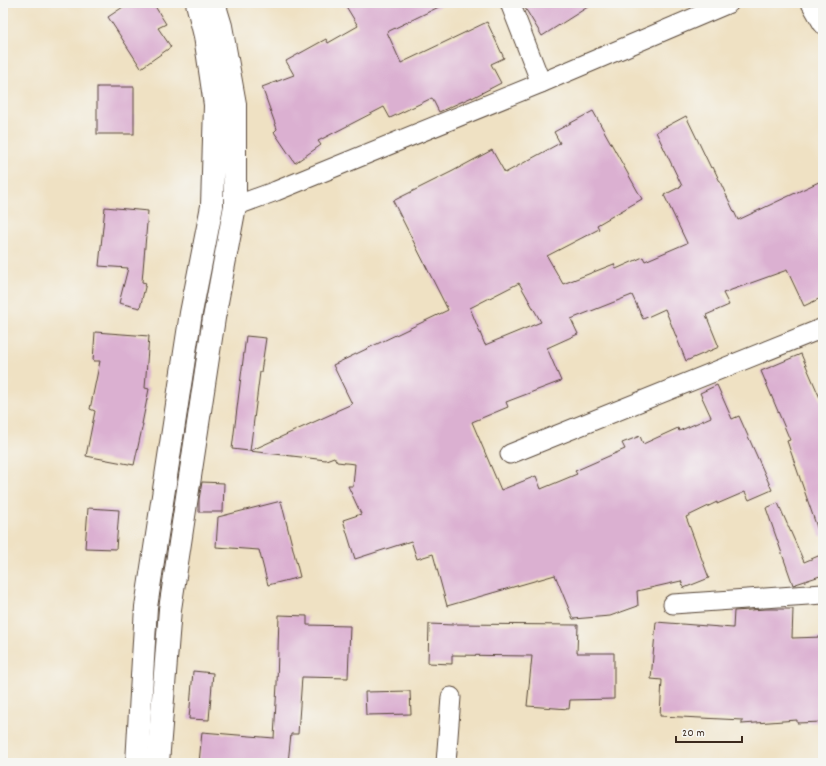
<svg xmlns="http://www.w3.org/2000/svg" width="826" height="766" font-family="Dekko,sans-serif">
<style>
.building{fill:#dbb0d1;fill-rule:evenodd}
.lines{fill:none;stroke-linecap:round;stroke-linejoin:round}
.street-casing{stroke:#564537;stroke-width:21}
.secondary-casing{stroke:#564537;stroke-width:24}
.street{stroke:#fff;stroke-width:19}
.secondary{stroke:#fff;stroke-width:22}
</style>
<rect width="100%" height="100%" fill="#f6f6f2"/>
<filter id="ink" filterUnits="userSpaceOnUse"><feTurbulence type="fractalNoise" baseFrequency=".025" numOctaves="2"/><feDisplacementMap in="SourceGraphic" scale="8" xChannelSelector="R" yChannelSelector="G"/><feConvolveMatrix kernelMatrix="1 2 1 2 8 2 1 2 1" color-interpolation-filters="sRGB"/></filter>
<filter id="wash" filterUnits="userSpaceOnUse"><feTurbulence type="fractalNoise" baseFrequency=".012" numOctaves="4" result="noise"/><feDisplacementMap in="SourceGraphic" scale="16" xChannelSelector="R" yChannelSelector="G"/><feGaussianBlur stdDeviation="0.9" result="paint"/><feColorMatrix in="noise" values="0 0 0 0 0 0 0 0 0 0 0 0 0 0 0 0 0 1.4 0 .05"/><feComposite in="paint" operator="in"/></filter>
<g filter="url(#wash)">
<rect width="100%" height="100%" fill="#efe1c3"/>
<g id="blocks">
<g class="building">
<polygon points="129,3 153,3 166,24 158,28 171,47 141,68 108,17"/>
<polygon points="344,3 447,3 387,32 401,63 487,22 504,58 491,64 501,83 472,98 472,97 439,112 432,98 390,118 384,107 318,141 321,145 295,163 274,132 277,129 262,87 294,75 286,61 326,39 328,43 358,26"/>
<polygon points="522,3 594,3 542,36"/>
<rect x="97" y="87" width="37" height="47"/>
<path d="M593,111L642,199L597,225L599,229L547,256L563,284L614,264L616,269L643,257L645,261L687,243L664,195L682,186L656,132L686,116L711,168L713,167L738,220L823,180V297L804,306L787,270L723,293L729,305L706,315L719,347L686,361L665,309L643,319L632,295L571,319L578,334L547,348L561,381L506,402L508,407L472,422L501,490L536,476L541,489L577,474L575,471L625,449L622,443L640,436L643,444L678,428L679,431L711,417L700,393L717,385L732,419L739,416L772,490L749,500L745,492L717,504V502L686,517L709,578L684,588L681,581L637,591L638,606L610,616L573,619L555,575L447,606L433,554L417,559L411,541L355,559L343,520L361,514L348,486H353L355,464L337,462L334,457L326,460L232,449L246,336L266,338L261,372H260L250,451L336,412V411L352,404L333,365L448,310L393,201L453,171L492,150L505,173L560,143L554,132ZM519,283L541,322L485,345L470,308Z"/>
<polygon points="105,207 148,211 142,282 146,283 140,308 119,303 128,268 99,266"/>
<polygon points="95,332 149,336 145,388 149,389 142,424 143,424 134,465 86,456 95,411 90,409 100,361 93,361"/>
<polygon points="801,354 823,405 823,536 820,536 787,441 790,440 761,371"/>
<polygon points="202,482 224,483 223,512 199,512 199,499"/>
<polygon points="281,501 300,577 268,585 259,550 216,547 218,517"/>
<polygon points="778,503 804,562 823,554 823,575 793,585 766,508"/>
<polygon points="88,508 119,510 116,549 85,548"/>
<polygon points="766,609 793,609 792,638 823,637 823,722 797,723 797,720 742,724 742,720 660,716 662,680 651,679 656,622 733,628 734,611"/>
<polygon points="279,615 307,616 307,625 350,626 348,678 302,677 298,734 291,734 288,763 199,763 202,732 274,738 277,684"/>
<polygon points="429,624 453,625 452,624 578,625 577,653 614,653 614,699 570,700 569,709 527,706 532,656 452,655 452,664 428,663"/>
<polygon points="193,671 213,673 209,720 189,719"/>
<polygon points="410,691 411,714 366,715 365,692"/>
</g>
</g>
</g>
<g filter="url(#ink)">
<use href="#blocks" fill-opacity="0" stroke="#564537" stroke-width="1"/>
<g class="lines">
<defs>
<g id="street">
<polyline points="510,3 541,83"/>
<polyline points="811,3 823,24"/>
<polyline points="235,206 276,191 541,83 729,3"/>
<polyline points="510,454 823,328"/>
<polyline points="673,604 823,594"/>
<polyline points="446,763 451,697"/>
</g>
<g id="secondary">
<polyline points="137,763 146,607 191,313 212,206 215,105 205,36 197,3"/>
<polyline points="158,763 170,609 214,318 235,206 235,104 221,26 214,3"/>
</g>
</defs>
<use href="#street" class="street-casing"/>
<use href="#secondary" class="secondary-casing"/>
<use href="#street" class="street"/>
<use href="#secondary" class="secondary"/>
</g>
</g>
<rect width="826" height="766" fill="none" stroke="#f6f6f2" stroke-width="16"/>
<path d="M676 736v6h66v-6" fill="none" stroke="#3b2a1e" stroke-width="2"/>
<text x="682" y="736" font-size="12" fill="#3b2a1e" stroke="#f6f6f2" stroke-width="3" paint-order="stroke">20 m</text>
</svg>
